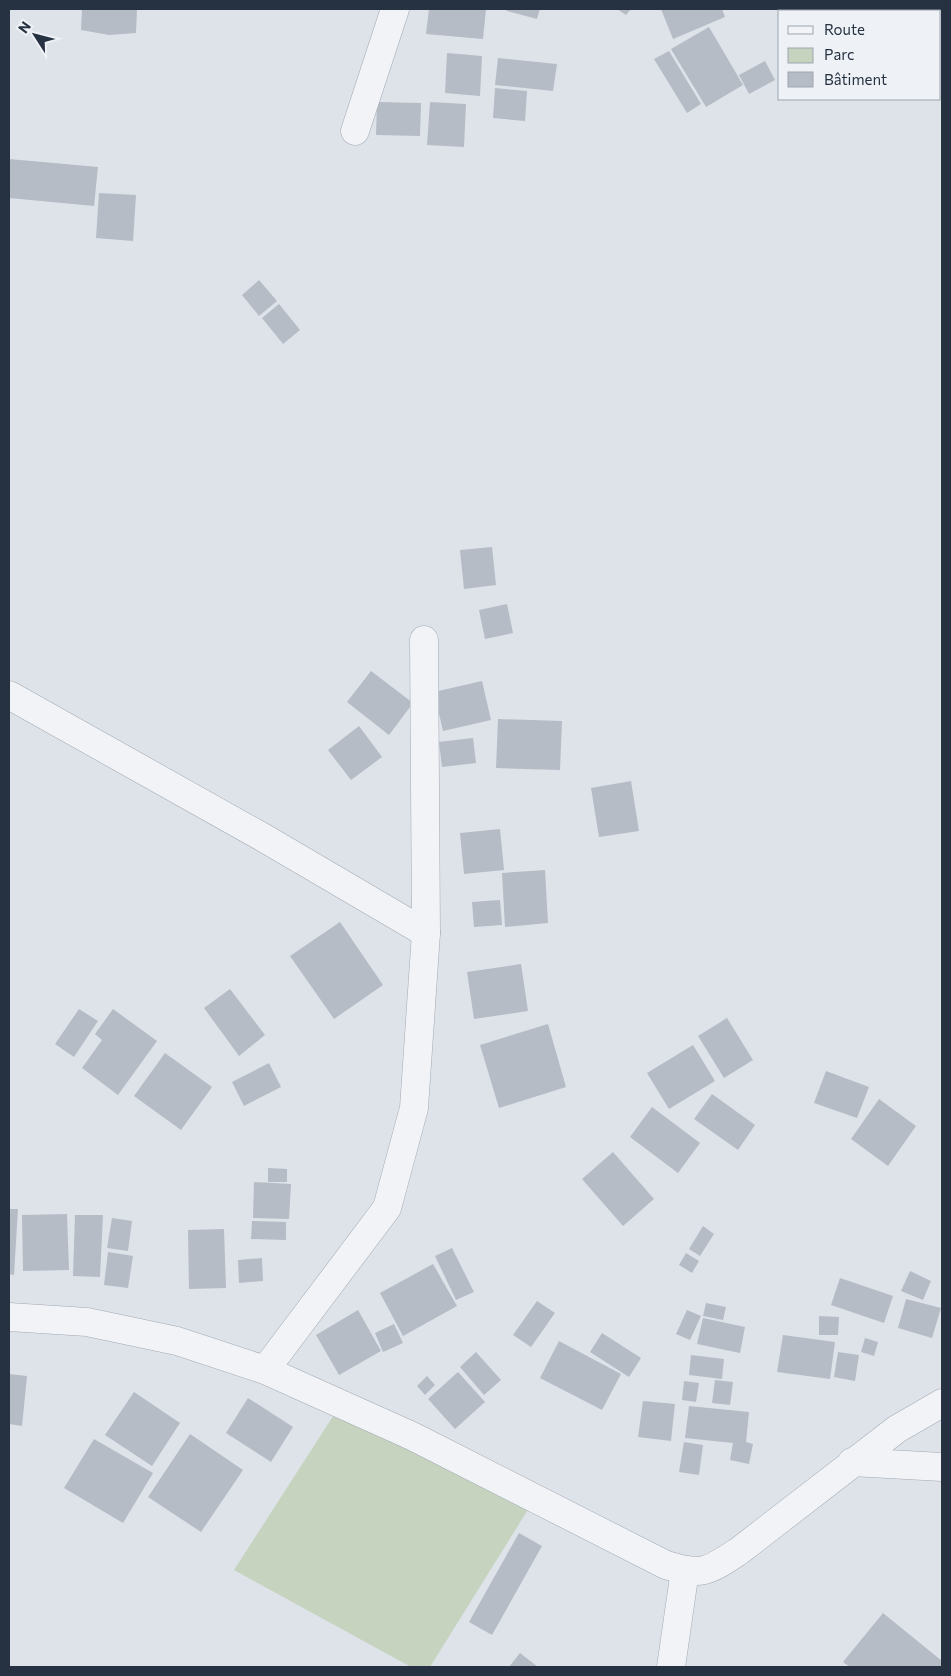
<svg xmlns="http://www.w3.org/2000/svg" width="951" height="1676" font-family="Commissioner,sans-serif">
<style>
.green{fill:#c5d3bf}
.building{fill:#b5bcc6}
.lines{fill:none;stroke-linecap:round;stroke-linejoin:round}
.minor-casing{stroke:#a3aab3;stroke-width:29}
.minor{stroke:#f1f3f7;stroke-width:28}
</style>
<rect width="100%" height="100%" fill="#dee3e9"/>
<polygon class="green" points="337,1410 529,1508 430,1667 411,1667 234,1570"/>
<g class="building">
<polygon points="82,9 137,9 136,33 109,35 81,30"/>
<polygon points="429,9 486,9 483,39 426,34"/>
<polygon points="507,9 540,9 537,19 507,11"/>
<polygon points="617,9 631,9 626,15"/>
<polygon points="661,9 722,9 725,17 673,39"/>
<polygon points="844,9 859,9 861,11 841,11"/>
<polygon points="709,27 743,85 706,107 671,49"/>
<polygon points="669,51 701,104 687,113 654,59"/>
<polygon points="447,53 482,56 480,96 445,93"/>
<polygon points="498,58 557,64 553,91 495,85"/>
<polygon points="765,61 775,80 749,94 739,75"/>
<polygon points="495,88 527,91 525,121 493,118"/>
<polygon points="377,102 421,103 420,136 376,135"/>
<polygon points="430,102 466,104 464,147 427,145"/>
<polygon points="9,159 98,167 94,206 9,198"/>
<polygon points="99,193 136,195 133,241 96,238"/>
<polygon points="259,280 277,301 259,316 242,295"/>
<polygon points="279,304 300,330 283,344 262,318"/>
<polygon points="492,547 496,585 464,589 460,550"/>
<polygon points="507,604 513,633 485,639 479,610"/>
<polygon points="371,671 413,703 389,735 347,702"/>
<polygon points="482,681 491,720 443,731 434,692"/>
<polygon points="498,719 562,721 560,770 496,768"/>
<polygon points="359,726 382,757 351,780 328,750"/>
<polygon points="473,738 476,763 442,767 439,742"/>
<polygon points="631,781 639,831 599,837 591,788"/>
<polygon points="500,829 504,870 464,874 460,833"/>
<polygon points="545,870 548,923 505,927 502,873"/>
<polygon points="500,900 502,925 474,927 472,902"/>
<polygon points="340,922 383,985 334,1019 290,956"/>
<polygon points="521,964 528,1011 474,1019 467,972"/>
<polygon points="230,989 265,1035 239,1056 204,1008"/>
<polygon points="79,1009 98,1021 74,1057 55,1044"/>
<polygon points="113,1009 157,1041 118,1095 82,1068 102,1040 95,1034"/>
<polygon points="727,1018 753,1060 724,1078 698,1036"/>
<polygon points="548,1024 566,1087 499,1108 480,1045"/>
<polygon points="693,1045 715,1081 669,1109 647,1073"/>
<polygon points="165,1053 212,1087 181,1130 134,1096"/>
<polygon points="269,1063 281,1087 244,1106 232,1082"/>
<polygon points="826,1071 869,1087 857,1118 814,1103"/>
<polygon points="712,1094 755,1125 738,1150 694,1119"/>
<polygon points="879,1099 916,1126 888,1166 851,1139"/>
<polygon points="652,1107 700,1143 678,1173 630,1137"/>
<polygon points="613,1152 654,1199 623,1226 582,1179"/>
<polygon points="268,1168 287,1169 287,1182 268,1182"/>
<polygon points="254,1182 291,1184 289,1219 253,1218"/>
<polygon points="9,1209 18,1209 14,1275 9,1274"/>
<polygon points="67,1214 69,1270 23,1271 22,1215"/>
<polygon points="75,1215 103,1215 100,1277 73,1276"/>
<polygon points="112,1218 132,1221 128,1251 107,1248"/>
<polygon points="252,1221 286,1222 286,1240 251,1239"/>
<polygon points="703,1226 714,1234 700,1256 689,1249"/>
<polygon points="224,1229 226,1288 189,1289 188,1230"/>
<polygon points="452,1248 474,1292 456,1300 435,1256"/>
<polygon points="108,1252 133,1256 128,1288 104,1285"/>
<polygon points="686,1253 699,1261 692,1273 679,1265"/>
<polygon points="262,1258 263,1281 239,1283 238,1260"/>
<polygon points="433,1264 457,1306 403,1336 380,1293"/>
<polygon points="910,1271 931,1281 923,1300 901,1291"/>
<polygon points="840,1278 893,1296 884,1323 831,1305"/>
<polygon points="906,1299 941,1308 932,1338 898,1328"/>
<polygon points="537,1301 555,1313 531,1347 513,1335"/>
<polygon points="706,1303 726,1307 723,1320 703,1316"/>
<polygon points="358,1310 381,1351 339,1375 316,1335"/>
<polygon points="687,1310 701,1316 690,1340 676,1334"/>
<polygon points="819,1316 839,1317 838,1335 819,1335"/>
<polygon points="703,1318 745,1327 740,1353 697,1344"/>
<polygon points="394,1324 403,1343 383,1352 375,1333"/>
<polygon points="602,1333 641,1358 629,1377 590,1352"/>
<polygon points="783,1335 835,1342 830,1379 777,1372"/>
<polygon points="865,1338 878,1342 874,1356 861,1352"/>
<polygon points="559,1341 621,1374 602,1410 540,1378"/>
<polygon points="476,1352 501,1380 484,1395 460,1367"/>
<polygon points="838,1352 859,1355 855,1381 834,1377"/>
<polygon points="691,1355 724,1359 722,1379 689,1375"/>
<polygon points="458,1372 485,1402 455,1429 428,1399"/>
<polygon points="9,1374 27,1376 22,1426 9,1424"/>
<polygon points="427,1376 435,1385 425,1395 417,1386"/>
<polygon points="715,1380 733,1382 730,1405 712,1403"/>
<polygon points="684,1381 699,1383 696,1402 682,1400"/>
<polygon points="134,1392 180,1423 152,1466 105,1435"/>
<polygon points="248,1398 293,1427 271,1462 226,1433"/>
<polygon points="643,1401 675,1404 671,1441 638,1437"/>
<polygon points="689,1406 749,1412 746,1442 753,1444 749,1464 730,1460 733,1443 685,1438"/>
<polygon points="190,1434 243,1470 201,1532 148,1497"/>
<polygon points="94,1439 153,1473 123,1523 64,1488"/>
<polygon points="684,1442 703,1445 699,1475 679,1472"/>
<polygon points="519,1533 542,1546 492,1635 469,1622"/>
<polygon points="883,1613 942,1661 942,1667 850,1667 843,1662"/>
<polygon points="520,1653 538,1667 509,1667"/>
</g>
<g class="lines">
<defs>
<g id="minor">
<polyline points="355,131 395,9"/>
<polyline points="9,695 264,838 426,933"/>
<path d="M9,1317L87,1322L177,1341L265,1370L412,1436L666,1565C703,1576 707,1572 739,1551L897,1429L942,1403"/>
<polyline points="265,1370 387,1208 414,1108 426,933 424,640"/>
<polyline points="852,1462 942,1467"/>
<polyline points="671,1667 685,1570"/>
</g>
</defs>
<use href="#minor" class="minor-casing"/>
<use href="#minor" class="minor"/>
</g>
<rect width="951" height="1676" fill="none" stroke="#263141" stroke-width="20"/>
<rect x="778" y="10" width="162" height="90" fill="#eef2f6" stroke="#9ea5ae"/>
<rect x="788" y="26" width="25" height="8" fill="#f1f3f7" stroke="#9ea5ae"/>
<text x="824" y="35" font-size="15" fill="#263141">Route</text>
<rect x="788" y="48" width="25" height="15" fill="#c5d3bf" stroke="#9ea5ae"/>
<text x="824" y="60" font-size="15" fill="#263141">Parc</text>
<rect x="788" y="72" width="25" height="15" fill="#b5bcc6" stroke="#9ea5ae"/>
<text x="824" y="85" font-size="15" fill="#263141">Bâtiment</text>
<g transform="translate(35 35) rotate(306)" stroke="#eef2f6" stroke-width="4" paint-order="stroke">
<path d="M0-4L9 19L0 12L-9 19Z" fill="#263141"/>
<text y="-8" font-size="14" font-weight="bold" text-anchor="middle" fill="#263141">N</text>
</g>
</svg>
